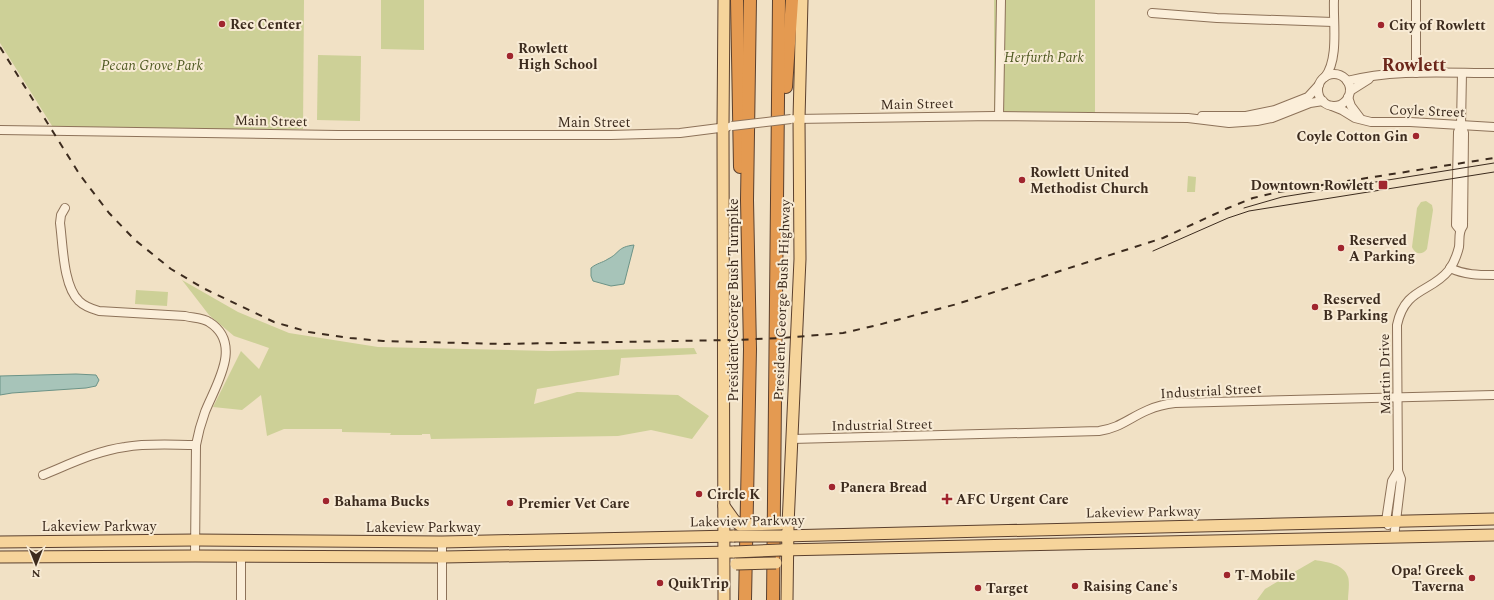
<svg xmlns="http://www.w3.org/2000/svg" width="1494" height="600" font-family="Spectral,serif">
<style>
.green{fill:#cdd097}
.water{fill:#a7c4b9;stroke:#6c9387}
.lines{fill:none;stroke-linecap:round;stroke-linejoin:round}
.minor-casing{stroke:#8d7259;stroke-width:10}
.major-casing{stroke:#5b402e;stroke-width:13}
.highway-casing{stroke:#5b402e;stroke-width:14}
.minor{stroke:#fbeed9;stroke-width:8}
.major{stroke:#f6d49b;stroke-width:11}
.highway{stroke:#e49a51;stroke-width:12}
.tram{stroke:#3c2b1e;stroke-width:1}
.rail{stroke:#3c2b1e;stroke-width:2;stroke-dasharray:7 7;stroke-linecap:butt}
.minor-bridge-casing{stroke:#8d7259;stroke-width:10;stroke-linecap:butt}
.major-bridge-casing{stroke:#5b402e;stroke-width:13;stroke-linecap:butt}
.minor-bridge{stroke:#fbeed9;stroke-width:8}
.major-bridge{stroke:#f6d49b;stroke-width:11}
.poi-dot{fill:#a0252e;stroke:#f8ebd5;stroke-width:1.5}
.labels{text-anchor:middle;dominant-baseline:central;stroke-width:4;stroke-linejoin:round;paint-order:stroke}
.poi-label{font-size:14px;font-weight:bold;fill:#3c2b1e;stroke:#f8ebd5;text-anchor:start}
.park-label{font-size:14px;font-style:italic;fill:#505a23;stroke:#f8ebd5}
.street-label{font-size:14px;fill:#3c2b1e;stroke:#f8ebd5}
.district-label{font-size:18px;font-weight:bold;fill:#6c271b;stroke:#f8ebd5}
</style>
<rect width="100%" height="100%" fill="#f1e1c5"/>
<g class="green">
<polygon points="0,0 304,0 303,129 54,129 0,43"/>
<polygon points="381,0 424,0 424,50 381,49"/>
<polygon points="994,0 1095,0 1095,114 994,116"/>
<polygon points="318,55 361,56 360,121 317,120"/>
<polygon points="1188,176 1196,177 1195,192 1187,192"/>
<path d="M1426,201L1432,205L1433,210L1427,249C1422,256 1415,254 1412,247L1417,208L1421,202Z"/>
<polygon points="182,280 238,312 289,333 378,347 549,351 694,348 697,354 621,358 619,375 537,389 534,404 577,392 678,395 709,416 692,439 651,430 618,436 431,439 430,434 422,434 422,435 390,435 391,433 342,432 342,429 284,429 267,436 261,395 242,410 213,407 241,351 259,369 269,348 234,336 209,315"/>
<polygon points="136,290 168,292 167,306 135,304"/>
<path d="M1315,560C1327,562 1344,564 1348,577C1350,583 1348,594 1348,600H1257L1265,589Z"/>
</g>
<g class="water">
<path d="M634,245L624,284L611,286L593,281L591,276V268C597,263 602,263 608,259C620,253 617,247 634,245Z"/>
<polygon points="76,374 96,375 99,380 96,386 86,388 12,393 0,395 0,376"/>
</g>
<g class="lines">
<defs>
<g id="minor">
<polyline points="1152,13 1217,18 1333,22"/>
<polyline points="1416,73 1416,0"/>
<circle cx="1334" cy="90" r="16"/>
<path d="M1325,77C1339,59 1333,23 1334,0"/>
<path d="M1347,81C1394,69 1446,73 1494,73"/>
<polyline points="1350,91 1369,79"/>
<polyline points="1348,97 1351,106 1360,118"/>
<polyline points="1332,106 1342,110 1355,118 1371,122 1410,122 1494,127"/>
<polyline points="999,116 1001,0"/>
<polyline points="1202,116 1246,116 1275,110 1308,97 1319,85"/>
<polyline points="795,119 994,116 1188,118 1229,123 1257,121 1272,118 1310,103 1323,101"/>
<polyline points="0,130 338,135 611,135 680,133 727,127"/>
<path d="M65,208L61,215L60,223C63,245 63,286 79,301C84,306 92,309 99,311L185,316C193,318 203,318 209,322C244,344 215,386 205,412C201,423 198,434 196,445L195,556"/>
<polyline points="1460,230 1456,225 1458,132 1461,125"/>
<path d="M1450,268C1465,275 1478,275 1494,275"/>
<path d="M792,439L1099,431C1120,428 1129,418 1148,410C1157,406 1166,404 1175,403L1494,395"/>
<path d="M43,475C70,464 96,451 125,447C148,443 172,445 196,445"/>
<polyline points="1388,525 1386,521 1392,481 1398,471"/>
<path d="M1394,538L1401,479L1398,471L1397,325C1405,287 1431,293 1449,270C1454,263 1457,255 1459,247C1460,239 1458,232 1463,226L1464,133L1461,125L1462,73"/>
<polyline points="241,556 241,600"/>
<polyline points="442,600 442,542"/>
</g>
<g id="major">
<polyline points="724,506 734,520 740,525"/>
<polyline points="782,536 1494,519"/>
<polyline points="0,542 196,540 442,542 734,536"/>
<polyline points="781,550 1494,535"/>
<polyline points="0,557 195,556 443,557 734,552"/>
<polyline points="724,600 723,127 724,0"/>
<polyline points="787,600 788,525 800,259 799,119 802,0"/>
</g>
<g id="highway">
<polyline points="737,0 740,167"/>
<polyline points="786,87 792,0"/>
<polyline points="745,600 750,349 747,200 750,0"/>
<polyline points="773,600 779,0"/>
</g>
</defs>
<use href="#minor" class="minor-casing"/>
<use href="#major" class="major-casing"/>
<use href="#highway" class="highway-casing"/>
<use href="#minor" class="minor"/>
<use href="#major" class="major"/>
<use href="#highway" class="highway"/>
<g class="tram">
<polyline points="1244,208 1282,197 1494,163"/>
<polyline points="1153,251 1228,218 1249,211 1494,172"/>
</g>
<polyline class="rail" points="0,47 80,175 109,213 135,240 171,269 203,288 274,322 309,332 350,338 383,341 502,344 734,340 782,338 843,333 878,325 957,304 1163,238 1228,208 1253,198 1278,192 1494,158"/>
<defs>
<polyline id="minor-bridge" points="732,126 791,119"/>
<g id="major-bridge">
<polyline points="740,525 780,524"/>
<polyline points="734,536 782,536"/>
<polyline points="734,552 781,550"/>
<polyline points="736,564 776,563"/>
</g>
</defs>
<use href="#minor-bridge" class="minor-bridge-casing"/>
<use href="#major-bridge" class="major-bridge-casing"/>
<use href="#minor-bridge" class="minor-bridge"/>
<use href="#major-bridge" class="major-bridge"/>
</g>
<g class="poi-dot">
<circle cx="222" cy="24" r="4"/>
<circle cx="1381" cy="25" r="4"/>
<circle cx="510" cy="56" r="4"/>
<circle cx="1416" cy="136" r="4"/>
<circle cx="1022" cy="180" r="4"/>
<rect x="1378" y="180" width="10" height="10" rx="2"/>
<circle cx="1341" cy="248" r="4"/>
<circle cx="1315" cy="307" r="4"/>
<circle cx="832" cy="487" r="4"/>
<circle cx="699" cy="494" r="4"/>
<path d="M945 493h4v4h4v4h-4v4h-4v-4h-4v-4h4z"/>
<circle cx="326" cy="501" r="4"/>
<circle cx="510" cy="503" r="4"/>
<circle cx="1227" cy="575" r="4"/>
<circle cx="1472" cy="578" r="4"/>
<circle cx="660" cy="583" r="4"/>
<circle cx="1075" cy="586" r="4"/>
<circle cx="978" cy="588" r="4"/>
</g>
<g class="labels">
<g class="poi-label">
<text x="230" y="24">Rec Center</text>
<text x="1389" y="25">City of Rowlett</text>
<text x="518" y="48">Rowlett<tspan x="518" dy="16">High School</tspan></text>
<text x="1408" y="136" text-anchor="end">Coyle Cotton Gin</text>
<text x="1030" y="172">Rowlett United<tspan x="1030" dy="16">Methodist Church</tspan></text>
<text x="1374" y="185" text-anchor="end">Downtown Rowlett</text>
<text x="1349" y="240">Reserved<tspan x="1349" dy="16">A Parking</tspan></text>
<text x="1323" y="299">Reserved<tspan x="1323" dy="16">B Parking</tspan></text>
<text x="840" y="487">Panera Bread</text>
<text x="707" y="494">Circle K</text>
<text x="956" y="499">AFC Urgent Care</text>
<text x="334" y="501">Bahama Bucks</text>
<text x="518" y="503">Premier Vet Care</text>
<text x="1464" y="570" text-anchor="end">Opa! Greek<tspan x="1464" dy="16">Taverna</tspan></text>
<text x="1235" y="575">T-Mobile</text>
<text x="668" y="583">QuikTrip</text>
<text x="1083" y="586">Raising Cane's</text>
<text x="986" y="588">Target</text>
</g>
<g class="park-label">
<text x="1044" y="57">Herfurth Park</text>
<text x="152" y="65">Pecan Grove Park</text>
</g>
<g class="street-label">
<text transform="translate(917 104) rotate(-1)">Main Street</text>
<text transform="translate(1427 111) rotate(2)">Coyle Street</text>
<text transform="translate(271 121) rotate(1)">Main Street</text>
<text x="594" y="122">Main Street</text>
<text transform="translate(733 300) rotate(-90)">President George Bush Turnpike</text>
<text transform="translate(782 300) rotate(-88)">President George Bush Highway</text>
<text transform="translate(1385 374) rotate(-91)">Martin Drive</text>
<text transform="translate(1211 391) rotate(-3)">Industrial Street</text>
<text transform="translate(882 425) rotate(-1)">Industrial Street</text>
<text transform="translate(1143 512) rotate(-1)">Lakeview Parkway</text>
<text transform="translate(747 521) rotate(-1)">Lakeview Parkway</text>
<text x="99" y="526">Lakeview Parkway</text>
<text x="423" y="527">Lakeview Parkway</text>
</g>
<g class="district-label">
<text x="1414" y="65">Rowlett</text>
</g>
</g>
<g transform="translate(36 564) rotate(180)" stroke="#f8ebd5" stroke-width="3" paint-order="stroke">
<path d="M0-3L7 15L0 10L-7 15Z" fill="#3c2b1e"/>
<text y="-6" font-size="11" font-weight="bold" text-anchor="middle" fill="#3c2b1e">N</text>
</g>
</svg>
